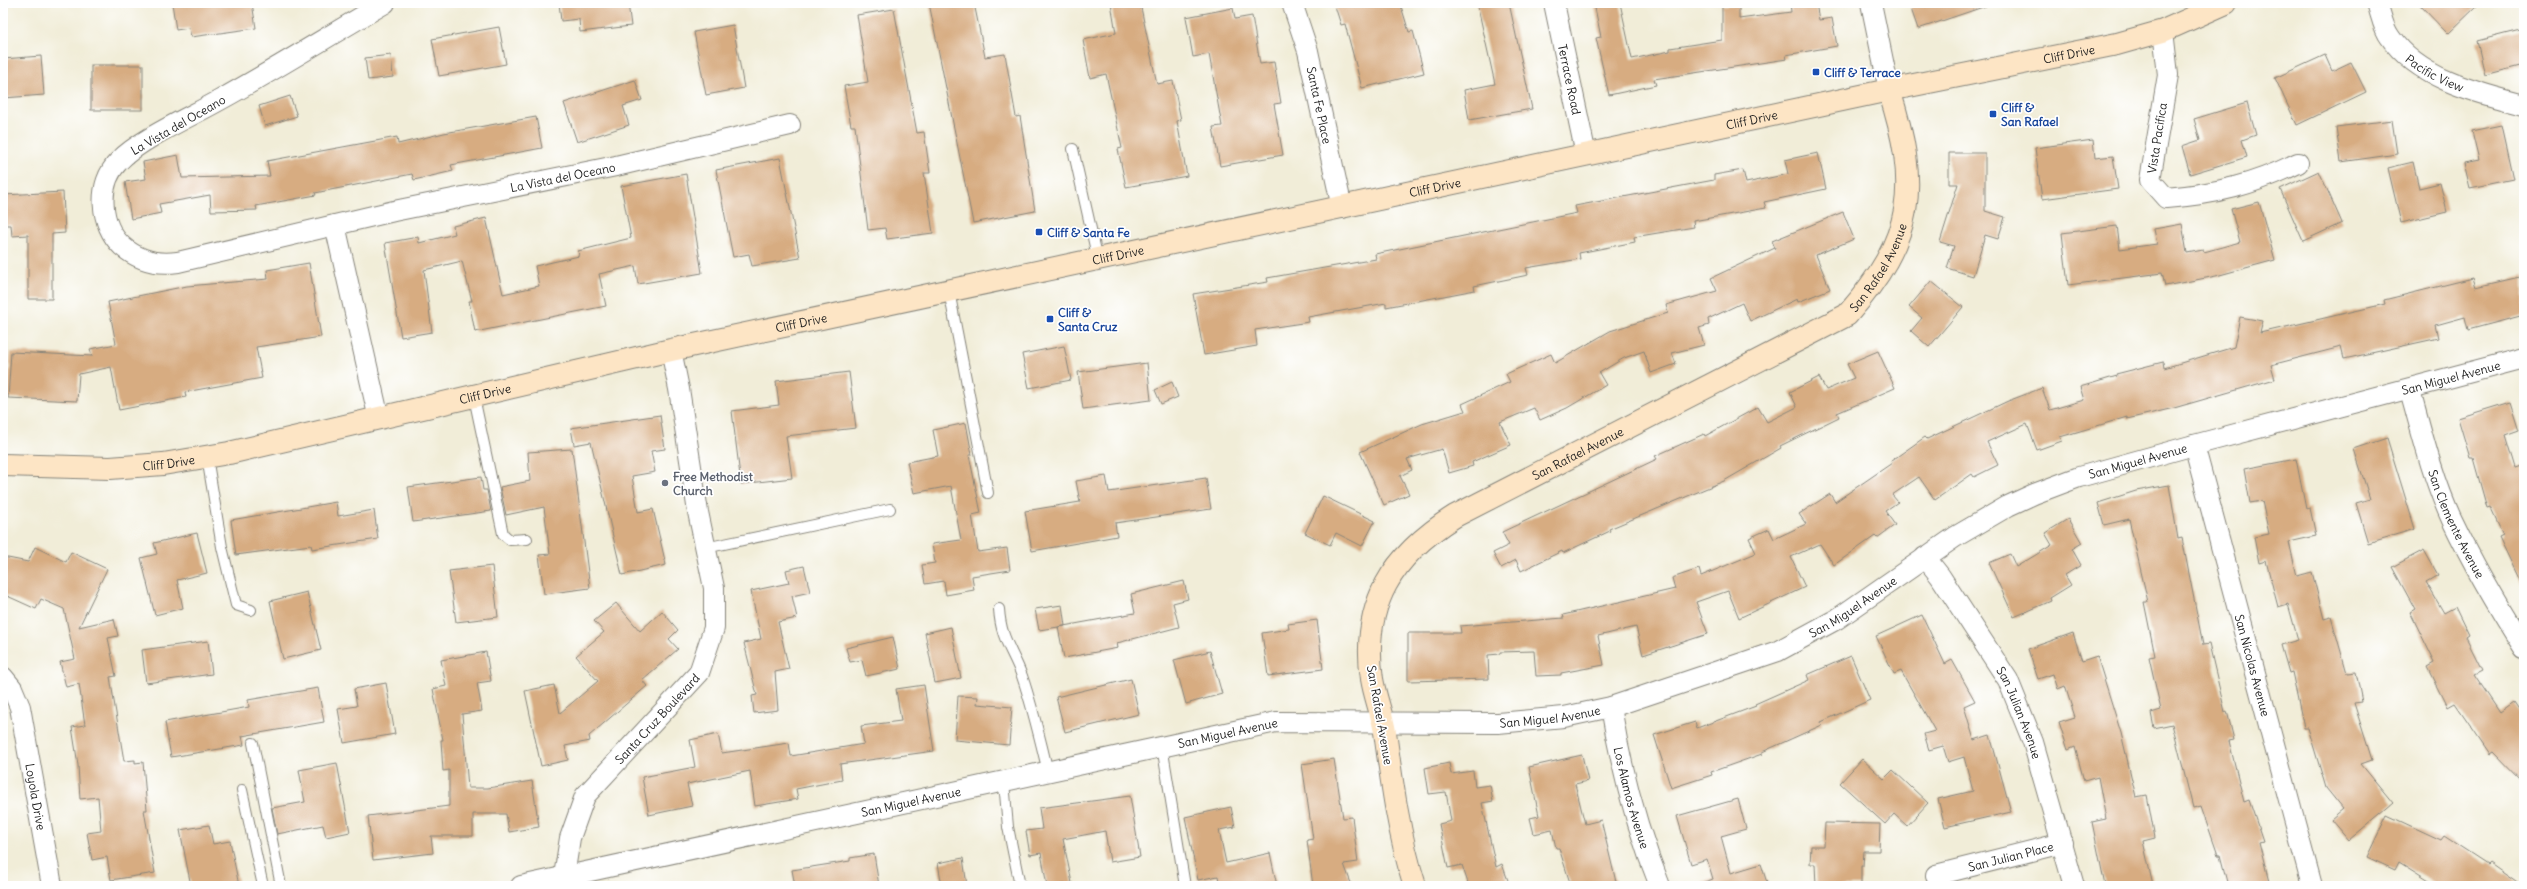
<svg xmlns="http://www.w3.org/2000/svg" width="2527" height="889" font-family="Delius,sans-serif">
<style>
.building{fill:#d7ac81}
.lines{fill:none;stroke-linecap:round;stroke-linejoin:round}
.lane-casing{stroke:#86847a;stroke-width:12}
.street-casing{stroke:#86847a;stroke-width:22}
.secondary-casing{stroke:#86847a;stroke-width:24}
.lane{stroke:#fff;stroke-width:10}
.street{stroke:#fff;stroke-width:20}
.secondary{stroke:#fde5c5;stroke-width:22}
.transit-dot{fill:#1a4fb4;stroke:#fff;stroke-width:1.5}
.worship-dot{fill:#6b7280;stroke:#fff;stroke-width:1.5}
.labels{text-anchor:middle;dominant-baseline:central;stroke-width:3.5;stroke-linejoin:round;paint-order:stroke}
.street-label{font-size:12px;fill:#1c1c1c;stroke:#fff}
.transit-label{font-size:12px;font-weight:bold;fill:#164399;stroke:#fff;text-anchor:start}
.worship-label{font-size:12px;font-weight:bold;fill:#5b616d;stroke:#fff;text-anchor:start}
</style>
<rect width="100%" height="100%" fill="#fff"/>
<filter id="ink" filterUnits="userSpaceOnUse"><feTurbulence type="fractalNoise" baseFrequency=".025" numOctaves="2"/><feDisplacementMap in="SourceGraphic" scale="8" xChannelSelector="R" yChannelSelector="G"/><feConvolveMatrix kernelMatrix="1 2 1 2 8 2 1 2 1" color-interpolation-filters="sRGB"/></filter>
<filter id="wash" filterUnits="userSpaceOnUse"><feTurbulence type="fractalNoise" baseFrequency=".012" numOctaves="4" result="noise"/><feDisplacementMap in="SourceGraphic" scale="16" xChannelSelector="R" yChannelSelector="G"/><feGaussianBlur stdDeviation="0.9" result="paint"/><feColorMatrix in="noise" values="0 0 0 0 0 0 0 0 0 0 0 0 0 0 0 0 0 1.4 0 .05"/><feComposite in="paint" operator="in"/></filter>
<g filter="url(#wash)">
<rect width="100%" height="100%" fill="#f1edd8"/>
<g id="blocks">
<g class="building">
<polygon points="172,3 252,3 256,28 191,37 189,28 176,30"/>
<polygon points="559,3 628,3 631,26 580,32 579,19 561,21"/>
<polygon points="929,3 974,3 985,57 1005,54 1016,117 1020,116 1035,211 973,223"/>
<polygon points="1111,3 1140,3 1157,84 1173,81 1181,120 1177,121 1187,176 1126,187 1118,149 1122,148 1106,74 1090,78 1083,40 1116,33"/>
<polygon points="1334,3 1400,3 1409,32 1413,31 1424,73 1362,88 1345,24 1341,25"/>
<polygon points="1477,3 1509,3 1532,109 1469,120 1464,90 1495,84"/>
<polygon points="1594,3 1620,3 1632,59 1670,51 1670,48 1722,40 1722,5 1739,5 1739,19 1791,12 1790,3 1816,3 1819,20 1832,18 1837,46 1786,55 1787,59 1654,79 1656,85 1609,95 1596,38 1601,37"/>
<polygon points="1909,3 1985,3 1986,6 1918,29"/>
<polygon points="2418,3 2480,3 2448,34"/>
<polygon points="1233,8 1235,19 1252,16 1260,64 1274,62 1281,103 1274,104 1283,155 1220,166 1213,127 1222,126 1209,54 1193,57 1186,17"/>
<polygon points="894,9 917,133 924,132 930,173 924,173 933,233 887,239 885,228 868,230 855,126 851,126 844,86 868,82 857,15"/>
<polygon points="733,25 744,88 706,95 694,32"/>
<polygon points="499,27 506,64 439,76 432,39"/>
<polygon points="2524,29 2524,65 2485,75 2477,41"/>
<polygon points="391,55 393,77 368,80 365,58"/>
<polygon points="2325,55 2332,71 2351,62 2366,92 2297,125 2275,78"/>
<polygon points="41,56 44,95 3,98 3,59"/>
<rect x="91" y="65" width="52" height="45"/>
<polygon points="635,80 642,100 623,106 629,125 577,142 564,103"/>
<polygon points="290,96 297,116 265,126 259,106"/>
<polygon points="2247,103 2256,135 2242,140 2247,157 2190,174 2182,146 2200,140 2194,119"/>
<polygon points="536,117 542,148 451,165 453,171 414,180 412,174 315,193 316,195 256,206 257,210 211,211 210,195 159,204 161,213 131,219 125,182 146,179 143,162 178,155 182,178 270,176 267,161 397,137 398,144 444,133"/>
<polygon points="2392,120 2397,154 2341,162 2336,127"/>
<polygon points="2501,125 2513,179 2470,188 2464,163 2479,160 2472,131"/>
<polygon points="2093,140 2095,158 2113,156 2118,189 2042,199 2035,148"/>
<polygon points="1818,153 1826,189 1764,202 1766,208 1693,221 1694,227 1634,237 1635,242 1579,253 1580,259 1526,268 1528,275 1474,286 1475,290 1386,307 1386,303 1308,317 1309,322 1255,330 1257,346 1204,355 1193,294 1268,282 1267,278 1376,259 1375,254 1577,213 1575,206 1714,180 1714,175 1743,170 1746,183 1788,174 1785,160"/>
<polygon points="1949,153 1985,153 1985,211 2005,217 1998,239 1985,235 1973,276 1947,268 1954,246 1940,242 1958,184 1949,184"/>
<polygon points="780,158 800,258 752,266 749,254 733,257 716,170"/>
<polygon points="2413,162 2419,188 2440,183 2447,212 2401,223 2388,168"/>
<polygon points="2319,171 2342,223 2303,241 2280,189"/>
<polygon points="686,174 702,273 638,284 635,266 599,274 606,306 475,332 469,301 472,301 462,261 424,270 432,332 401,337 385,243 418,237 419,243 455,234 453,226 486,218 503,294 539,286 535,266 579,256 578,251 631,238 621,186"/>
<polygon points="63,192 65,233 52,234 52,299 28,299 28,235 12,236 11,225 3,225 3,195"/>
<polygon points="2259,202 2275,260 2216,276 2165,286 2162,273 2068,285 2062,233 2117,226 2120,249 2157,244 2154,229 2182,224 2187,253 2203,250 2204,252 2240,242 2231,209"/>
<polygon points="1843,212 1854,239 1816,255 1830,289 1798,302 1797,299 1750,321 1742,303 1708,319 1709,325 1699,328 1704,345 1672,353 1676,364 1651,373 1644,351 1624,358 1599,373 1606,385 1567,408 1540,420 1534,408 1500,422 1511,445 1472,462 1473,466 1449,473 1442,449 1407,459 1412,470 1400,476 1409,494 1384,505 1360,452 1422,424 1465,411 1462,404 1510,382 1506,374 1551,354 1555,363 1610,331 1668,313 1666,305 1717,291 1711,278 1775,248 1772,241"/>
<polygon points="309,263 321,337 256,347 262,378 185,392 186,397 119,410 111,367 79,374 77,401 8,398 11,352 92,356 90,349 116,344 108,302 187,286 268,279 267,270"/>
<polygon points="2524,276 2524,315 2468,330 2465,317 2436,325 2439,338 2344,359 2341,347 2271,365 2275,379 2174,408 2127,419 2127,417 2060,437 2062,441 2037,450 2027,424 1987,442 1998,465 1974,477 1972,474 1935,500 1919,477 1892,495 1898,502 1885,511 1895,525 1877,538 1875,536 1834,565 1820,544 1791,557 1805,587 1739,618 1728,591 1696,602 1708,634 1643,655 1636,627 1598,636 1604,665 1561,673 1561,675 1536,676 1534,651 1500,652 1500,654 1488,655 1489,679 1408,681 1408,633 1461,633 1460,626 1564,618 1563,615 1675,589 1672,578 1699,569 1701,576 1756,553 1749,538 1769,529 1774,539 1806,524 1799,514 1830,494 1835,502 1892,463 1891,461 1925,437 1927,439 2008,401 2042,388 2050,410 2084,400 2080,387 2117,376 2116,374 2163,362 2164,368 2234,347 2240,317 2263,321 2260,333 2385,304 2384,300 2473,278 2476,287"/>
<polygon points="1931,281 1963,307 1929,347 1911,331 1922,318 1909,307"/>
<polygon points="1064,346 1071,380 1029,388 1022,354"/>
<polygon points="1878,351 1895,388 1837,413 1839,417 1780,446 1781,448 1724,481 1609,529 1610,531 1563,553 1562,551 1521,571 1516,560 1501,568 1493,553 1509,545 1502,532 1657,459 1655,456 1704,434 1705,436 1758,407 1767,422 1797,407 1790,392 1819,377 1826,390 1854,378 1847,364"/>
<polygon points="1147,363 1151,400 1083,409 1078,372"/>
<polygon points="849,372 856,428 786,436 792,478 741,484 732,411 779,405 776,381"/>
<polygon points="1172,382 1178,397 1161,404 1155,390"/>
<polygon points="2510,402 2519,430 2505,435 2515,468 2524,465 2524,589 2499,537 2503,535 2490,507 2487,508 2473,458 2470,458 2458,418"/>
<polygon points="660,415 665,449 651,451 655,472 632,476 638,512 653,509 666,565 622,575 591,442 574,445 571,428"/>
<polygon points="966,423 972,455 969,455 981,513 972,515 978,552 1007,548 1010,570 972,576 974,590 946,595 944,581 925,584 922,565 935,563 932,544 961,540 951,486 914,493 907,462 938,456 933,430"/>
<polygon points="2387,438 2415,529 2368,543 2356,503 2370,499 2354,449"/>
<polygon points="572,449 590,588 544,594 539,555 550,554 544,507 506,515 500,487 530,481 528,452"/>
<polygon points="2296,459 2306,509 2310,508 2316,536 2289,542 2297,576 2312,572 2324,619 2331,617 2347,673 2356,672 2362,702 2354,703 2372,760 2361,764 2393,803 2349,840 2331,819 2343,809 2326,788 2308,728 2304,728 2292,672 2289,673 2281,645 2298,640 2288,604 2278,607 2266,561 2259,563 2254,537 2269,534 2262,501 2250,503 2244,469"/>
<polygon points="1106,476 1109,492 1206,478 1211,509 1115,523 1117,536 1032,551 1025,511 1080,502 1076,481"/>
<polygon points="481,477 483,490 487,490 491,511 413,522 408,487"/>
<polygon points="2169,485 2178,539 2182,538 2203,645 2209,644 2225,712 2227,711 2234,740 2229,741 2244,802 2249,800 2263,841 2259,842 2270,886 2228,886 2220,855 2218,855 2201,806 2193,808 2172,724 2154,728 2151,713 2161,710 2149,657 2155,656 2144,602 2148,602 2129,519 2104,525 2098,503 2136,491"/>
<polygon points="1323,496 1375,521 1362,546 1336,533 1330,545 1305,533"/>
<polygon points="336,502 338,516 374,510 378,539 312,549 311,545 236,555 231,520"/>
<polygon points="2068,519 2082,543 2072,549 2081,565 2065,575 2071,585 2050,598 2051,601 2014,617 1989,563 2010,554 2016,567 2052,545 2045,533"/>
<polygon points="197,533 207,573 177,580 183,608 155,615 141,558 157,554 154,543"/>
<polygon points="35,547 66,562 71,552 107,569 79,627 114,619 118,636 108,638 116,676 110,677 124,761 135,760 135,763 143,762 147,810 144,810 155,873 111,880 107,857 92,860 87,833 101,831 98,797 80,799 78,765 72,727 85,725 79,684 66,687 60,662 75,659 64,609 41,599 36,609 3,594 3,557 28,562"/>
<polygon points="2424,550 2438,575 2426,582 2444,613 2455,607 2469,636 2466,638 2482,670 2474,674 2500,713 2514,703 2524,718 2524,784 2493,752 2490,754 2455,703 2448,707 2428,667 2435,663 2410,612 2415,609 2392,567"/>
<polygon points="492,566 498,617 456,622 449,571"/>
<polygon points="804,566 810,592 792,596 797,618 778,622 789,669 775,672 778,710 754,713 752,696 757,695 744,643 761,639 751,591 789,583 786,570"/>
<polygon points="1184,581 1188,599 1173,603 1179,627 1117,643 1118,648 1064,658 1058,627 1135,613 1131,594"/>
<polygon points="307,592 321,650 283,659 270,601"/>
<polygon points="616,603 640,631 662,611 678,630 669,639 678,649 642,680 647,686 589,736 590,741 565,746 568,760 541,766 525,691 554,685 560,713 598,681 576,656 604,632 594,621"/>
<polygon points="1062,605 1065,626 1039,630 1035,609"/>
<polygon points="1922,615 1945,664 1952,660 1975,701 1964,706 1974,740 1990,735 2011,812 1945,827 1938,799 1973,791 1964,757 1948,762 1943,746 1929,750 1924,734 1935,731 1901,671 1894,674 1876,636"/>
<polygon points="1317,620 1323,669 1268,676 1262,633 1289,629 1288,624"/>
<polygon points="951,627 961,678 935,683 925,633"/>
<polygon points="2073,633 2082,661 2097,656 2121,733 2136,797 2147,795 2155,838 2143,841 2153,886 2105,886 2092,822 2106,819 2098,777 2084,781 2075,747 2068,750 2059,722 2075,717 2065,686 2058,689 2053,674 2038,679 2028,649"/>
<polygon points="893,637 900,669 866,676 862,660 850,662 846,648"/>
<polygon points="208,641 212,674 146,683 142,650"/>
<polygon points="1210,651 1222,694 1186,704 1174,660"/>
<polygon points="486,652 491,681 477,683 482,711 462,714 468,788 488,788 532,781 539,827 509,832 506,814 473,814 473,836 431,836 433,853 373,860 368,816 449,806 449,770 443,771 441,740 443,740 433,689 446,686 441,660"/>
<polygon points="1851,656 1870,700 1821,722 1822,725 1762,752 1762,754 1711,772 1712,775 1671,788 1654,735 1695,722 1697,728 1756,706 1755,704 1809,680 1807,675"/>
<polygon points="1131,679 1139,714 1065,732 1056,697"/>
<polygon points="386,683 395,734 344,743 338,709 357,706 354,689"/>
<polygon points="924,685 934,751 840,764 842,780 796,789 798,799 755,806 750,771 687,784 692,806 649,815 642,777 695,767 690,740 718,734 722,753 789,743 791,756 864,744 861,726 901,721 896,689"/>
<polygon points="318,688 324,722 242,736 244,745 171,757 165,722 249,707 248,700"/>
<polygon points="958,696 978,697 977,704 1012,707 1009,745 955,740"/>
<polygon points="1582,755 1588,781 1575,784 1585,824 1601,820 1617,886 1571,886 1559,848 1556,848 1552,830 1534,834 1530,818 1539,816 1529,767"/>
<polygon points="1334,759 1343,818 1352,817 1358,862 1344,864 1352,886 1313,886 1307,840 1313,839 1302,764"/>
<polygon points="1862,759 1884,779 1893,770 1928,803 1907,826 1894,814 1885,824 1840,783"/>
<polygon points="337,763 350,832 326,837 323,825 277,834 272,808 305,802 299,770"/>
<polygon points="1449,763 1451,774 1473,771 1475,787 1490,785 1493,801 1482,803 1496,867 1502,864 1510,886 1469,886 1462,865 1448,868 1439,824 1451,821 1446,792 1429,794 1425,768"/>
<polygon points="1130,796 1140,857 1110,862 1105,831 1063,839 1072,883 1047,886 1041,853 1030,855 1026,831 1042,829 1039,808"/>
<polygon points="1738,799 1746,829 1721,836 1731,873 1761,864 1768,886 1702,886 1702,883 1713,879 1707,859 1691,864 1677,816"/>
<polygon points="1231,807 1235,827 1219,830 1226,863 1270,853 1277,886 1220,886 1218,876 1198,880 1185,817"/>
<polygon points="2387,815 2441,840 2444,836 2487,864 2489,862 2523,886 2437,886 2399,862 2395,870 2367,857"/>
<polygon points="1825,823 1880,824 1879,851 1864,851 1863,866 1861,866 1861,886 1816,886 1815,864 1810,864 1811,846 1824,846"/>
<polygon points="209,825 213,844 230,841 239,886 191,886 180,830"/>
<polygon points="874,854 879,886 795,886 792,870 850,861 850,858"/>
<polygon points="963,858 967,886 942,886 938,863"/>
</g>
</g>
</g>
<g filter="url(#ink)">
<use href="#blocks" fill-opacity="0" stroke="#86847a" stroke-width="1"/>
<g class="lines">
<defs>
<g id="lane">
<polyline points="1073,149 1098,260"/>
<polyline points="949,291 988,493"/>
<polyline points="474,397 503,534 510,540 527,539"/>
<polyline points="207,457 222,547 236,605 251,610"/>
<polyline points="705,548 890,509"/>
<path d="M999,609C1001,640 1012,649 1022,676C1033,708 1040,739 1048,772"/>
<polyline points="253,743 281,886"/>
<polyline points="1162,746 1185,886"/>
<polyline points="1004,782 1008,827 1020,886"/>
<polyline points="242,790 263,886"/>
</g>
<g id="street">
<path id="s1" d="M385,3C330,35 276,69 220,100C192,116 140,139 119,161C96,184 100,225 122,246C139,261 157,265 178,262L394,211L616,166L790,125"/>
<path id="s2" d="M1292,3L1308,51L1342,208"/>
<path id="s3" d="M1554,3L1586,155"/>
<polyline points="1871,3 1889,90"/>
<path id="s4" d="M2377,3C2381,14 2383,28 2390,37C2418,79 2478,93 2524,105"/>
<path d="M2163,31L2168,75L2150,180L2166,198C2216,194 2253,185 2298,163"/>
<polyline points="335,225 379,419"/>
<path id="s5" d="M2410,390C2422,434 2433,479 2452,520C2473,564 2498,607 2524,648"/>
<path id="s6" d="M2194,445L2312,886"/>
<path id="s7" d="M1925,557L1940,576L2008,680L2033,742L2074,886"/>
<path id="s8" d="M3,677L12,688L20,707L52,886"/>
<path id="s9" d="M1611,707C1621,768 1637,829 1660,886"/>
<path id="s10" d="M1936,875L2063,843"/>
<path id="s11" d="M521,886L1276,722L1498,723L1564,717L1611,707L1778,651L1837,619L1955,537L2008,506L2034,494L2079,477L2194,445L2524,358"/>
<path id="s12" d="M565,886L564,876L570,838L585,796L699,673L714,628V588L698,512L679,389L671,350"/>
</g>
<g id="secondary">
<path id="s13" d="M3,465L110,468L163,464L229,453L671,350L1889,90L2117,44L2163,31L2226,3"/>
<path id="s14" d="M1415,886C1399,836 1392,784 1385,732C1382,714 1375,697 1372,679C1361,604 1393,555 1455,516L1847,315C1915,237 1920,187 1889,90"/>
</g>
</defs>
<use href="#lane" class="lane-casing"/>
<use href="#street" class="street-casing"/>
<use href="#secondary" class="secondary-casing"/>
<use href="#lane" class="lane"/>
<use href="#street" class="street"/>
<use href="#secondary" class="secondary"/>
</g>
</g>
<g class="transit-dot">
<rect x="1812" y="68" width="8" height="8" rx="2"/>
<rect x="1989" y="110" width="8" height="8" rx="2"/>
<rect x="1035" y="228" width="8" height="8" rx="2"/>
<rect x="1046" y="315" width="8" height="8" rx="2"/>
</g>
<circle class="worship-dot" cx="665" cy="483" r="4"/>
<g class="labels">
<g class="street-label">
<text stroke="none"><textPath href="#s13" startOffset="2110">Cliff Drive</textPath></text>
<text stroke="none"><textPath href="#s4" startOffset="95">Pacific View</textPath></text>
<text stroke="none"><textPath href="#s3" startOffset="78">Terrace Road</textPath></text>
<text stroke="none"><textPath href="#s2" startOffset="106">Santa Fe Place</textPath></text>
<text stroke="none"><textPath href="#s13" startOffset="1786">Cliff Drive</textPath></text>
<text transform="translate(178 125) rotate(-30)">La Vista del Oceano</text>
<text transform="translate(2157 138) rotate(-81)">Vista Pacifica</text>
<text stroke="none"><textPath href="#s1" startOffset="858">La Vista del Oceano</textPath></text>
<text stroke="none"><textPath href="#s13" startOffset="1462">Cliff Drive</textPath></text>
<text stroke="none"><textPath href="#s13" startOffset="1138">Cliff Drive</textPath></text>
<text stroke="none"><textPath href="#s14" startOffset="905">San Rafael Avenue</textPath></text>
<text stroke="none"><textPath href="#s13" startOffset="814">Cliff Drive</textPath></text>
<text stroke="none"><textPath href="#s11" startOffset="2019">San Miguel Avenue</textPath></text>
<text stroke="none"><textPath href="#s13" startOffset="490">Cliff Drive</textPath></text>
<text stroke="none"><textPath href="#s14" startOffset="545">San Rafael Avenue</textPath></text>
<text stroke="none"><textPath href="#s11" startOffset="1695">San Miguel Avenue</textPath></text>
<text stroke="none"><textPath href="#s13" startOffset="166">Cliff Drive</textPath></text>
<text stroke="none"><textPath href="#s5" startOffset="142">San Clemente Avenue</textPath></text>
<text stroke="none"><textPath href="#s11" startOffset="1372">San Miguel Avenue</textPath></text>
<text stroke="none"><textPath href="#s6" startOffset="228">San Nicolas Avenue</textPath></text>
<text stroke="none"><textPath href="#s7" startOffset="183">San Julian Avenue</textPath></text>
<text transform="translate(1380 715) rotate(80)">San Rafael Avenue</text>
<text stroke="none"><textPath href="#s11" startOffset="1047">San Miguel Avenue</textPath></text>
<text stroke="none"><textPath href="#s12" startOffset="199">Santa Cruz Boulevard</textPath></text>
<text stroke="none"><textPath href="#s11" startOffset="723">San Miguel Avenue</textPath></text>
<text stroke="none"><textPath href="#s8" startOffset="126">Loyola Drive</textPath></text>
<text stroke="none"><textPath href="#s9" startOffset="93">Los Alamos Avenue</textPath></text>
<text stroke="none"><textPath href="#s11" startOffset="399">San Miguel Avenue</textPath></text>
<text stroke="none"><textPath href="#s10" startOffset="77">San Julian Place</textPath></text>
</g>
<g class="transit-label">
<text x="1824" y="72">Cliff &amp; Terrace</text>
<text x="2001" y="107">Cliff &amp;<tspan x="2001" dy="14">San Rafael</tspan></text>
<text x="1047" y="232">Cliff &amp; Santa Fe</text>
<text x="1058" y="312">Cliff &amp;<tspan x="1058" dy="14">Santa Cruz</tspan></text>
</g>
<g class="worship-label">
<text x="673" y="476">Free Methodist<tspan x="673" dy="14">Church</tspan></text>
</g>
</g>
<rect width="2527" height="889" fill="none" stroke="#fff" stroke-width="16"/>
</svg>
